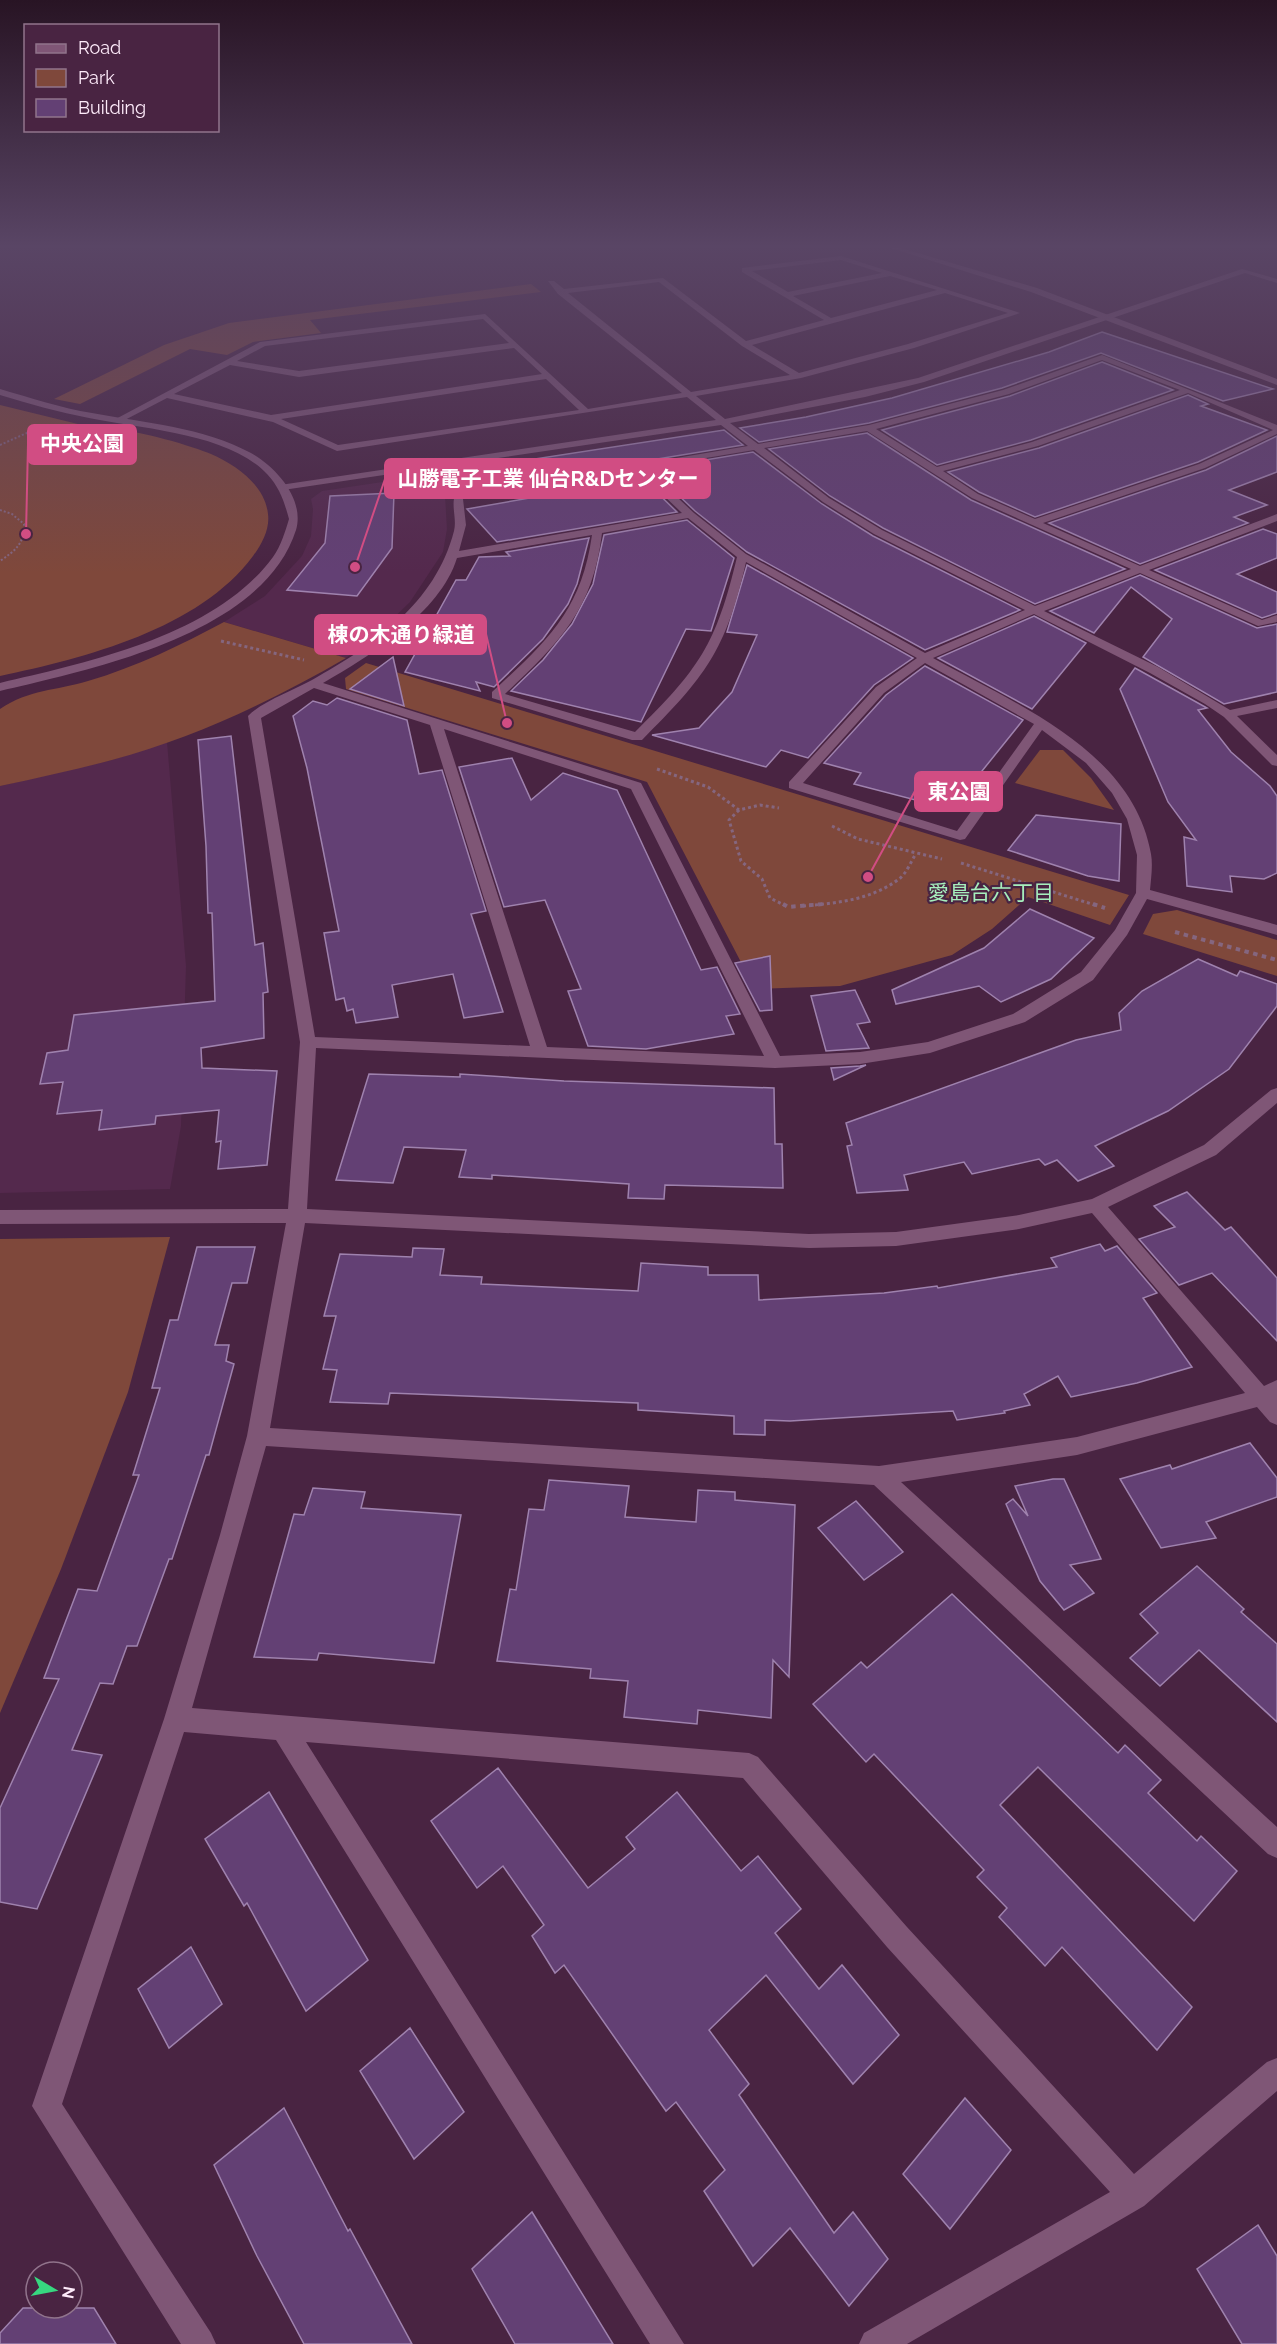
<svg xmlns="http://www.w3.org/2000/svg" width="1277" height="2344" font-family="Raleway,'Noto Sans JP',sans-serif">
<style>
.built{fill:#54294d}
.green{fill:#7f483b}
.building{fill:#634074;stroke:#9f82ae;stroke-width:1.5}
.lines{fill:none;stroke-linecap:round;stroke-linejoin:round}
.path-far2{stroke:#85667f;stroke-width:2;stroke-dasharray:2 2;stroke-linecap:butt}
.path-far1{stroke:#85667f;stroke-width:3;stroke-dasharray:3 3;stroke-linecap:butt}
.path{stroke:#85667f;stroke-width:4;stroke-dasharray:4.5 4.5;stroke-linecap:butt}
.street{fill:#7f5676;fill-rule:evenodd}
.secondary{fill:#7f5676;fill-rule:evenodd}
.labels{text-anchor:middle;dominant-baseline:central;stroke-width:4.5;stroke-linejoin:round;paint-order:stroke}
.neighbourhood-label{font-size:21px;fill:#a6eebc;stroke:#492442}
.leader{fill:none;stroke:#d14d83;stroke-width:2}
.callout-dot{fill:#d14d83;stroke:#492442;stroke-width:2}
.callout{fill:#d14d83;stroke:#d14d83;stroke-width:2}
.callout-label{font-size:21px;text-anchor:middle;font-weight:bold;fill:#fff}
</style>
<rect width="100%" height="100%" fill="#492442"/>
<g class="built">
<polygon points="436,474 445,496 447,529 443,552 410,602 377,634 346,658 224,622 265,596 302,556 311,536 313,509 311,499 322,491"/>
<polygon points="167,742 186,966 181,1126 170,1189 0,1193 0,786 112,760"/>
</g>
<g class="green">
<polygon points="531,284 541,292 310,320 321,333 253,342 227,355 190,349 80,404 54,399 164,345 229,323"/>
<path d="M0,405L86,426L72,435C78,436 88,440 94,438C99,436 104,430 110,430C128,427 193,446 211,454C236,465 265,485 268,514C270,529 262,544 253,556C199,629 85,658 0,676Z"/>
<path d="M224,622L346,658C272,701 194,738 112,760C75,770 37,778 0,786V709C30,689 55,691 88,681C136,667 181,645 224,622Z"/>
<polygon points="366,663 1129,895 1110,925 1028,897 992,929 952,955 840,986 755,989 647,782 346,689 345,678"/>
<polygon points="1040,750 1063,750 1091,778 1114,810 1015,783"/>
<polygon points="1177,910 1277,940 1277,976 1143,934 1153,914"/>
<polygon points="170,1237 128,1392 61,1569 0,1713 0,1239"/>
</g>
<g class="building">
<polygon points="1102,332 1273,389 1223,401 1101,353 1002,388 869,423 759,442 740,428 806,417 892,398 1049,352"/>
<polygon points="1102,362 1173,390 1031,440 937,465 882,430 1010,396"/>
<polygon points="1188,395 1208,404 1201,406 1267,430 1198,462 1035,517 979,492 948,472 1039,448"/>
<polygon points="724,430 743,445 529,480 515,462"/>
<polygon points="867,433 971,500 1125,569 1035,604 883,528 830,496 769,449"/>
<polygon points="1277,436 1277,472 1229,490 1267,505 1234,517 1248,523 1140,564 1049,523 1206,470"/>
<polygon points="753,452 822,504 873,536 1020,610 925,650 747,552 695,511 651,469"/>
<polygon points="636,472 677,512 497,542 467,509 541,496 536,489"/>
<polygon points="394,493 392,548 357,596 287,590 325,543 330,496"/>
<polygon points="687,520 734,558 711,631 686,629 641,722 511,691 543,660 572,624 593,584 604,535"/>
<polygon points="1263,529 1277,534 1277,558 1237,574 1277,592 1277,613 1262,618 1155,570"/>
<polygon points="589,538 577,584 568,604 543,639 494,687 476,682 480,691 405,672 456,580 466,580 479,557 510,556 506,552"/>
<polygon points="747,565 913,658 874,685 808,758 781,750 766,767 652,735 699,728 732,692 757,635 727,632"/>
<polygon points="1140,575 1257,628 1277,624 1277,692 1224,704 1143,657 1172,619 1131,587 1094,633 1050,611"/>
<polygon points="1034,616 1086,643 1032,709 938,658"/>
<polygon points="393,657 404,706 350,689"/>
<polygon points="925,666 1023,720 978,776 971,776 971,788 960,805 954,803 950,809 854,784 861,773 824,763 886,695"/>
<polygon points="1135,668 1207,708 1198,710 1231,752 1270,786 1277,796 1277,873 1264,879 1230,876 1232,892 1187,886 1184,837 1196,840 1168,802 1120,689"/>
<polygon points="337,698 407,720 419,774 442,770 486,911 471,914 503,1012 464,1018 453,974 392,985 398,1017 356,1023 353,1009 347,1011 344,998 336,1000 324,933 339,931 307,768 293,716 313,701 327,705"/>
<polygon points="231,736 255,945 263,943 268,992 263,993 264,1038 201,1048 202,1068 277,1071 267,1165 218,1169 221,1141 216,1142 219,1110 156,1116 155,1124 99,1130 102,1110 57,1114 63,1082 40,1084 47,1053 68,1050 74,1015 215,1001 212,913 208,913 206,846 198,740"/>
<polygon points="512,758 531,800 563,773 617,790 701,970 717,967 740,1014 726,1016 734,1034 646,1049 588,1046 568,991 581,989 545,900 504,907 459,767"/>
<polygon points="1036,815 1121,824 1119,881 1088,876 1008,850"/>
<polygon points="1030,909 1094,938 1051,979 1001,1002 979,986 896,1004 892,990 984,948"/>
<polygon points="770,956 772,1010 760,1011 735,963"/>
<polygon points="1198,959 1237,976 1240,971 1277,984 1277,1006 1229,1069 1168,1111 1095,1146 1114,1166 1078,1181 1057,1160 1045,1165 1039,1159 972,1174 964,1162 904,1175 908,1190 857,1193 847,1146 852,1145 846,1123 1076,1040 1121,1030 1119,1013 1142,991"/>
<polygon points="855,990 870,1022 857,1024 869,1048 826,1051 811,996"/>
<polygon points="866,1065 834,1080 831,1068 860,1066"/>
<polygon points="369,1074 460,1077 460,1074 564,1081 774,1088 775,1144 782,1144 783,1188 665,1185 664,1199 628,1198 629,1184 492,1175 492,1179 459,1177 466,1150 404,1147 393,1183 336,1180"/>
<polygon points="1187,1192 1225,1230 1231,1227 1277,1278 1277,1341 1212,1273 1179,1285 1139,1239 1175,1227 1154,1206"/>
<polygon points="1100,1244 1105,1251 1117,1246 1157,1293 1143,1298 1192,1367 1137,1383 1071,1397 1058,1376 1024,1394 1030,1405 1004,1411 1005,1413 957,1420 953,1411 790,1421 765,1420 765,1435 734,1434 734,1416 638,1410 638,1403 390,1393 388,1404 330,1402 337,1370 323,1369 336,1316 324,1316 340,1254 412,1257 413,1248 444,1249 440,1275 482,1277 481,1284 638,1291 641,1263 708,1267 708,1275 758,1275 759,1300 884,1293 937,1286 938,1288 1057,1267 1051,1258"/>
<polygon points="197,1247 255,1247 247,1283 232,1283 215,1345 229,1345 226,1361 234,1364 209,1455 206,1455 172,1559 169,1559 137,1646 127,1646 113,1684 100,1683 72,1750 102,1755 37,1909 0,1902 0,1808 59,1679 44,1678 78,1589 97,1591 139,1475 133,1475 160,1388 152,1388 170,1320 178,1320"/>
<polygon points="1250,1443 1277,1478 1277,1497 1206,1522 1216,1538 1161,1548 1120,1479 1170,1465 1172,1469"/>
<polygon points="1053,1479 1064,1479 1101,1559 1070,1565 1094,1593 1064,1610 1040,1581 1006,1504 1013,1499 1028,1516 1015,1486"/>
<polygon points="549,1480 629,1486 625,1517 696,1522 698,1490 735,1492 735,1500 795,1505 789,1677 773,1660 771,1718 698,1710 697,1724 624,1717 628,1681 590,1678 591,1669 497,1661 510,1589 516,1590 529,1509 544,1510"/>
<polygon points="313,1488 365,1492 361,1508 461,1515 434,1663 319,1653 317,1660 254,1657 294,1514 304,1515"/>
<polygon points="856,1501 903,1552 864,1580 818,1528"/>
<polygon points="1197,1566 1244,1609 1241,1612 1277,1644 1277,1722 1199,1650 1160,1686 1130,1658 1158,1633 1140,1614"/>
<polygon points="952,1594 1118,1753 1125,1745 1161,1780 1148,1793 1197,1841 1201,1836 1237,1871 1194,1921 1038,1767 1000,1805 1192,2007 1157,2050 1062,1947 1045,1966 999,1917 1007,1908 977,1877 984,1870 874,1754 866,1762 813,1704 861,1662 867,1668"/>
<polygon points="498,1768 588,1888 635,1849 626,1837 677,1792 741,1871 758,1856 801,1909 775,1933 819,1989 842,1965 899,2035 853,2084 766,1975 709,2030 749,2084 739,2095 834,2233 853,2212 888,2259 849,2306 790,2228 753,2266 704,2191 725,2170 676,2102 666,2111 564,1965 555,1973 532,1936 544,1925 503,1866 477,1888 431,1821"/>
<polygon points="269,1792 368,1960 306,2011 247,1903 244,1906 205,1839"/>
<polygon points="191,1947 222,2004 169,2048 138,1989"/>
<polygon points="410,2028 464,2112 414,2159 360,2071"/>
<polygon points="965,2098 1011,2150 950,2229 903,2174"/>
<polygon points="284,2108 348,2231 350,2229 412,2344 304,2344 257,2256 214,2165"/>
<polygon points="532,2212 613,2344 515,2344 472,2269"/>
<polygon points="1258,2225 1277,2256 1277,2344 1242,2344 1197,2269"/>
<polygon points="23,2308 94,2308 116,2344 0,2344 0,2333"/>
</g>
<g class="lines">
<g class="path-far2">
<polyline points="0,445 38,428"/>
<path d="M0,510L12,514L24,524C25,543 15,551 0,561"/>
</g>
<g class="path-far1">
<polyline points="221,641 304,660"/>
<polyline points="657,769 708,787 739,810 760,805 779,808"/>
<polyline points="739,810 729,820 741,861 762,879 770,898 786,906"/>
<polyline points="832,826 858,839 942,859"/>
<polyline points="961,863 1098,906"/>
<path d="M803,906C837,903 871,900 899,879C906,874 911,862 915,855"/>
</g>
<g class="path">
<polyline points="783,904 788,907 824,904"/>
<polyline points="1093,904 1105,908"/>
<polyline points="1175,932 1277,960"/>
</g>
<path class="street" d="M841,256L1020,313L914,348L801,378L696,396L725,419L918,378L1242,269L1277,279V283L1245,273L924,382L865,397L730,423L758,444L869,425L1003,390L1102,355L1277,425V434L1205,468L1043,523L1140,566L1277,514V521L1149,570L1262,620L1277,615V622L1258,626L1140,573L1044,611L1158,667L1230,710L1277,700V708L1237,716L1277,755V766L1272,765L1224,717L1205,704L1150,673L1034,614L933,658C1015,704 1133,750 1151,854C1153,865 1151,879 1150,890L1277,925V935L1147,899L1127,935L1093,980L1025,1022L930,1053L860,1064L775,1068L316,1048L307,1209L809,1234L896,1232L1019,1215L1092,1199L1204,1145L1271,1090L1277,1088V1103L1216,1155L1108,1207L1264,1386L1277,1380V1425L1270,1422L1257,1407L1077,1455L901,1482L1277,1827V1858L1268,1854L874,1485L266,1446L192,1708L749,1753L758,1757L907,1927L1134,2174L1267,2062L1277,2058V2091L1144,2206L907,2344H859L864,2333L1110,2192L887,1947L743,1778L306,1742L684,2344H650L276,1740L184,1732L62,2104L211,2333L216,2344H181L32,2106L164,1719L220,1535L247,1436L286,1223L0,1224V1210L288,1209L300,1042L248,716C261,702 294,690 312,680C374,645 435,604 454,531C457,519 451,506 455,495L748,446L721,425L283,490L280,489V485L716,420L687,397L337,451L273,422L167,398L119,423L112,421L260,342L485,314L588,409L682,393L558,294L548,281H554L564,289L663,278L746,341L824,320L742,272V268ZM841,260L882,273L788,292L752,271ZM890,276L937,290L831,318L793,296ZM659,282L742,346L790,375L691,392L568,293ZM945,293L1008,313L908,344L799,373L752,345ZM483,319L509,343L299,371L237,361L265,346ZM514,348L542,374L271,415L174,394L230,365L299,377ZM1102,360L1180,390L1032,442L937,467L876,429L1009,394ZM546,379L579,410L338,445L281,419ZM1188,393L1273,430L1199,464L1035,519L978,494L943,471L1038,446ZM867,431L972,498L1131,569L1035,606L882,530L829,498L764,448ZM754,450L823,502L874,534L1025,610L925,653L746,554L694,513L646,468ZM637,470L682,513L459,551L466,525L463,499ZM688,518L737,557C716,645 699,669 635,732L505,694C559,643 593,610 602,533ZM592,535C581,612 546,642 492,692V698L632,740H642C705,677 726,651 746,562L917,658L876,687L789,782V788L960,840L965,839L1042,730L1086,763L1112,793L1127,819L1137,855L1136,893L1115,930L1081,972L1013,1014L928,1042L860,1052L780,1056L641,783L323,683C370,656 440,613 457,558ZM925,663L1034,724L957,831L803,783L884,693ZM314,688L430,725L530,1046L315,1037L261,718ZM444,729L631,789L764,1056L547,1047ZM1092,1213L1245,1393L1077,1437L879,1466L270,1428L305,1223L809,1248L896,1246L1019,1229Z"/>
<g class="secondary">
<polygon points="878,244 887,244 1037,288 1277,379 1277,385 1031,292"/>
<path d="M0,389C31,398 61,408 92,413C145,423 203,427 251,453C276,467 305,499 296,530C263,634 93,669 0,691V683C90,662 216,635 273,557C281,546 285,532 289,519C284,501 280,488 267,474C228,433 142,429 89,418C59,412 29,404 0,395Z"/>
</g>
</g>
<linearGradient id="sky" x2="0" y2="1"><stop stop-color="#281424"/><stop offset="0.43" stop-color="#594565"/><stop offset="1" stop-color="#594565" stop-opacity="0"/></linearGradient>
<rect width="1277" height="572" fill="url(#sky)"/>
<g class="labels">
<g class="neighbourhood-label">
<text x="991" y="892">愛島台六丁目</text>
</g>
</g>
<path class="leader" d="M26 534L28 444M355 567L385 479M507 723L486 634M868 877L915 791"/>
<g class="callout-dot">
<circle cx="26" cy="534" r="6"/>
<circle cx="355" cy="567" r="6"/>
<circle cx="507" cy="723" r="6"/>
<circle cx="868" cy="877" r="6"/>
</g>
<g class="callout">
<rect x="28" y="425" width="108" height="39" rx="6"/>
<rect x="385" y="459" width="325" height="39" rx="6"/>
<rect x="315" y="615" width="171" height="39" rx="6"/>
<rect x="915" y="772" width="87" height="39" rx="6"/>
</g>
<g class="callout-label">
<text x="82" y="451">中央公園</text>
<text x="548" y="486">山勝電子工業 仙台R&amp;Dセンター</text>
<text x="401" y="642">棟の木通り緑道</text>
<text x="959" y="799">東公園</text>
</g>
<rect x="24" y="24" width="195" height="108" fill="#492442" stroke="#91748c" stroke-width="1.5"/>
<rect x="36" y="44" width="30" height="9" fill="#7f5676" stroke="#91748c" stroke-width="1.5"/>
<text x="78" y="54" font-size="18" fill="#feebfa">Road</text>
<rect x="36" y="69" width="30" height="18" fill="#7f483b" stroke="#91748c" stroke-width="1.5"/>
<text x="78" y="84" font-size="18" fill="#feebfa">Park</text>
<rect x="36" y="99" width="30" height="18" fill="#634074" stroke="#91748c" stroke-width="1.5"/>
<text x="78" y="114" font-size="18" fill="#feebfa">Building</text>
<g transform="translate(54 2290) rotate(100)"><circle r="28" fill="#492442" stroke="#91748c" stroke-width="1.5"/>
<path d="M0-4.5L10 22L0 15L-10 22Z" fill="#37d880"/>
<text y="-9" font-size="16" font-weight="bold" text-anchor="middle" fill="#feebfa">N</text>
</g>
</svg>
